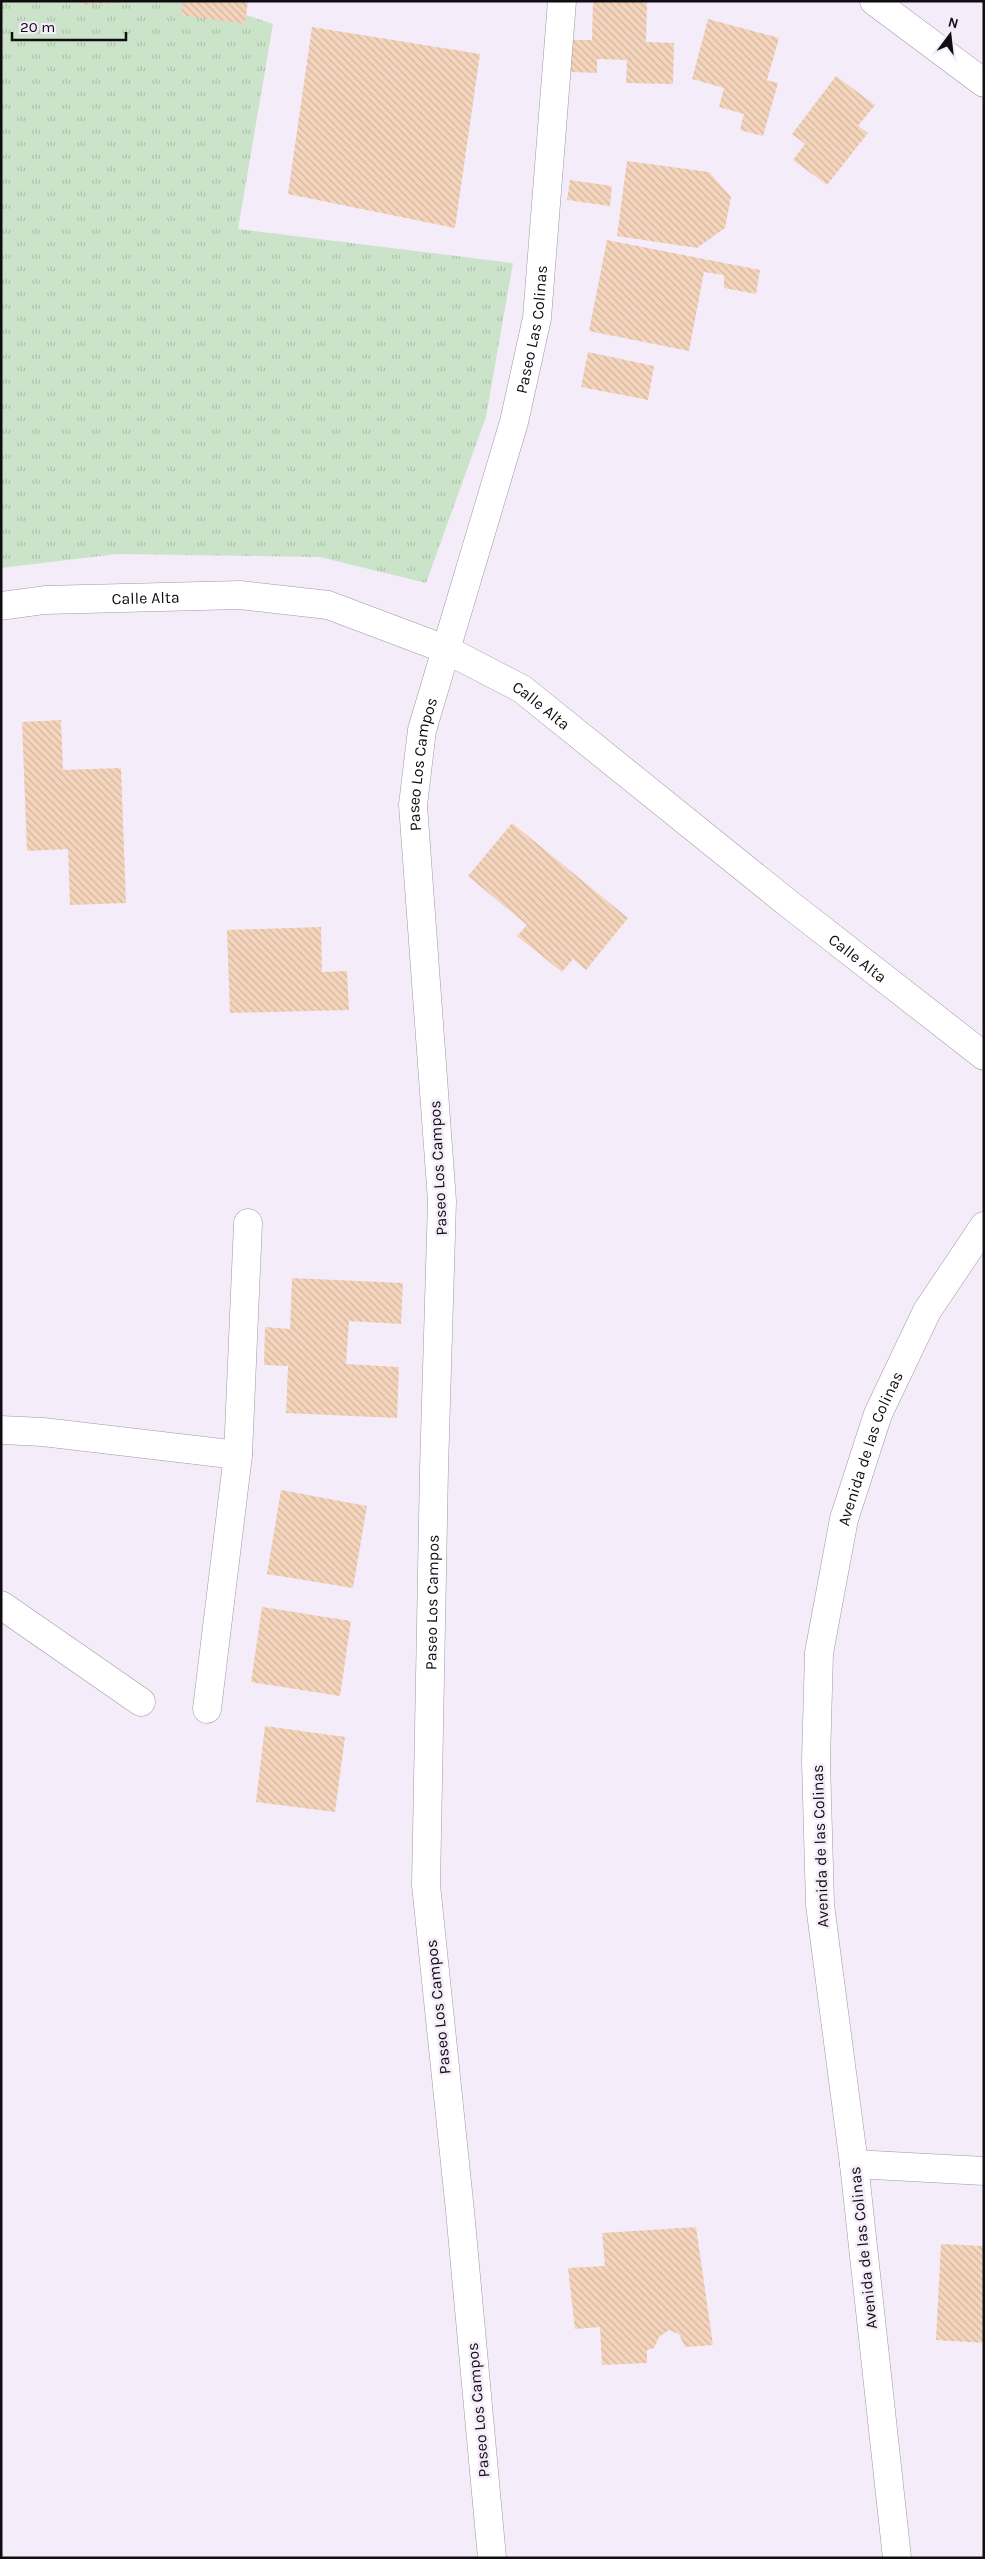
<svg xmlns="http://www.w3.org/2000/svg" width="985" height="2559" font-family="Karla,sans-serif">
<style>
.grass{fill:url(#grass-tufts)}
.building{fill:url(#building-back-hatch)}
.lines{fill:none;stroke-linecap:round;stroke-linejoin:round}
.minor-casing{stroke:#a098a5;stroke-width:29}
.minor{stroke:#fff;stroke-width:28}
.labels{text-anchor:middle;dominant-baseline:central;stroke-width:5;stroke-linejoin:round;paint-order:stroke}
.street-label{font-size:16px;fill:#100d12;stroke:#f5ecfa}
</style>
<defs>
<pattern id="grass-tufts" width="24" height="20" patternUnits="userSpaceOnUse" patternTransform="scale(1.25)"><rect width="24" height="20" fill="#cbe4c9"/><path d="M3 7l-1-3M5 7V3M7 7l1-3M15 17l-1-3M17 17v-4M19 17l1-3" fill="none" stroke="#adc2ac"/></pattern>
<pattern id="building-back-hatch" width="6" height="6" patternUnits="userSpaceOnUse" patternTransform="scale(1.25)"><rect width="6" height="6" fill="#f5d4bc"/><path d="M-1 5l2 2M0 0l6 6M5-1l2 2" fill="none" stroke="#d1b5a1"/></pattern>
</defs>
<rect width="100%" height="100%" fill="#f5ecfa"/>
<polygon class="grass" points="1,1 223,1 222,7 273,24 238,229 513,263 486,417 426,583 320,557 117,554 1,568"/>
<g class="building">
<polygon points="81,1 116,1 116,3 81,5"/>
<polygon points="183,1 248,1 245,24 181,15"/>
<polygon points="593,1 647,2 646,42 674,43 673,84 626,83 627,60 597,59 597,73 570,72 571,40 592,40"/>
<polygon points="708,19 779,38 767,80 778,83 763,136 740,130 744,114 719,107 724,88 692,79"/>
<polygon points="312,27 480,54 455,228 288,194"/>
<polygon points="836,76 875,105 858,126 868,133 827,185 793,160 805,144 792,134"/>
<polygon points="627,161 709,172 731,197 725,228 697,248 617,236"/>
<polygon points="570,180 612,186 610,206 567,200"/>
<polygon points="607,240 760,270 756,294 724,288 724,275 704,272 689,351 589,331"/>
<polygon points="588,352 654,366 648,400 581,387"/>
<polygon points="61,720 63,770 121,768 126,903 70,905 68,849 27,851 22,722"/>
<polygon points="512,823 628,918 586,970 573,959 562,972 517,936 527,925 468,876"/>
<polygon points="321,927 322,972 347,971 349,1010 230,1013 227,930"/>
<polygon points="292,1278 403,1283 401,1324 349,1321 346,1364 399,1367 397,1418 286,1413 288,1366 264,1365 265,1327 290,1329"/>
<polygon points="281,1490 367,1506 353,1588 267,1574"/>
<polygon points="262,1607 351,1621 340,1696 251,1682"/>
<polygon points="265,1726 345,1737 335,1812 256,1802"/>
<polygon points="696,2227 713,2345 685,2347 679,2334 669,2330 659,2337 654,2348 647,2350 647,2363 602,2365 600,2327 575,2329 568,2268 605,2266 602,2233"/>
<polygon points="941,2244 984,2246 984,2343 936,2340"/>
</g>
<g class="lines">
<defs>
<g id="minor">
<polyline points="874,1 984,83"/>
<path id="s1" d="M1,606L45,600L240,595L328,605L445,649L522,689L789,904L984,1056"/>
<polyline points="1,1430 43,1432 238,1455 207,1709"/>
<polyline points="238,1455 248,1223"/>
<polyline points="1,1605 141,1702"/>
<polyline points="854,2164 984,2171"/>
<path id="s2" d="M492,2558L460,2211L426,1885L434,1469L442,1201L413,805L422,730L514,422L537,318L562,1"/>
<path id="s3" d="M897,2558L854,2164L820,1905L816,1761L819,1653L844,1519L878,1414L927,1311L984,1226"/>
</g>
</defs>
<use href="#minor" class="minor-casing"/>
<use href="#minor" class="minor"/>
</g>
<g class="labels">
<g class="street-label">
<text stroke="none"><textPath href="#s2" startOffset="2249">Paseo Las Colinas</textPath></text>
<text stroke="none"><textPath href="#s1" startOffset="145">Calle Alta</textPath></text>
<text stroke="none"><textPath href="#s1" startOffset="565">Calle Alta</textPath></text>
<text stroke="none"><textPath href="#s2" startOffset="1799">Paseo Los Campos</textPath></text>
<text stroke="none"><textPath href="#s1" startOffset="970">Calle Alta</textPath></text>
<text transform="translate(438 1168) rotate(-93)">Paseo Los Campos</text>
<text stroke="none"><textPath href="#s3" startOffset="1121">Avenida de las Colinas</textPath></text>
<text stroke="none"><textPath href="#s2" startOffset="959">Paseo Los Campos</textPath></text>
<text transform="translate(820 1846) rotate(-92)">Avenida de las Colinas</text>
<text transform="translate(438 2007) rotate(-96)">Paseo Los Campos</text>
<text transform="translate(863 2248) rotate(-96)">Avenida de las Colinas</text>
<text transform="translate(478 2410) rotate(-95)">Paseo Los Campos</text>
</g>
</g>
<rect width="985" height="2559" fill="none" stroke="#100d12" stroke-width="5"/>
<g transform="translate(950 35) rotate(15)" stroke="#f5ecfa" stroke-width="4" paint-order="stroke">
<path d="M0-4L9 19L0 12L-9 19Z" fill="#100d12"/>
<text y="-8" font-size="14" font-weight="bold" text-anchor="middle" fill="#100d12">N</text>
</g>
<path d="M12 32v8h114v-8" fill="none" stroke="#100d12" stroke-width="2.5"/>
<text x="20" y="32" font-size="15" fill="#100d12" stroke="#f5ecfa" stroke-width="4" paint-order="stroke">20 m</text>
</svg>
